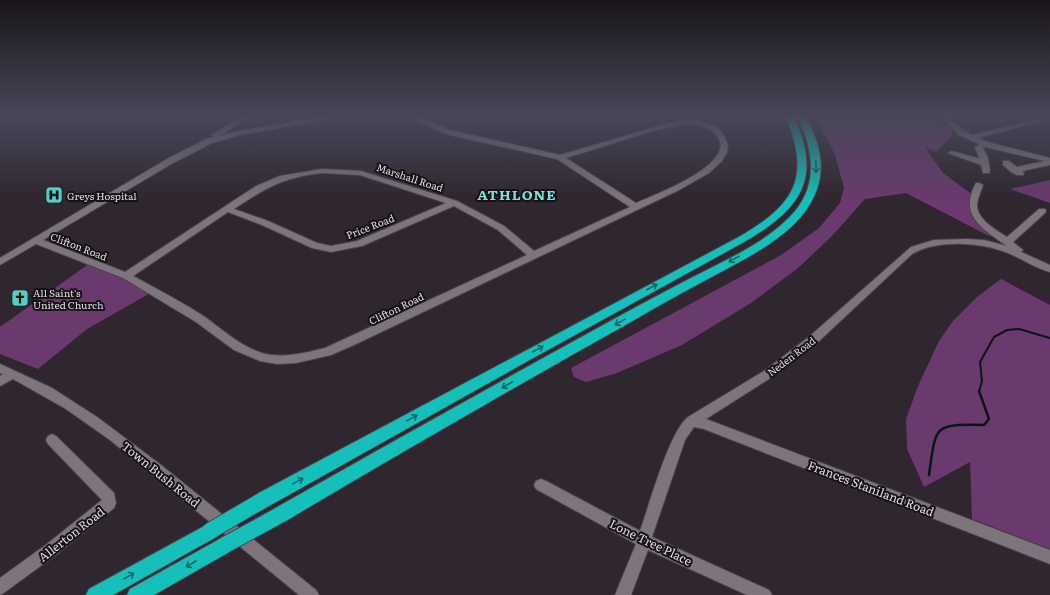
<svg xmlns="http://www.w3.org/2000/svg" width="1050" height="595" font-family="Literata,serif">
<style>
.green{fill:#6a396d}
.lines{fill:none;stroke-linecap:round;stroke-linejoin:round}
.stream-far1{stroke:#081716;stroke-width:2}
.stream{stroke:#081716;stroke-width:2.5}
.minor-casing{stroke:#4c444c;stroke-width:2}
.highway-casing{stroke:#4c444c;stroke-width:2}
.minor{fill:#7e747e;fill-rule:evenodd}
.highway{fill:#14c0b9;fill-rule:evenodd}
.highway-bridge-casing{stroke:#4c444c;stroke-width:18;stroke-linecap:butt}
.highway-bridge{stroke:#14c0b9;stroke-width:16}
.oneway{stroke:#146867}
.labels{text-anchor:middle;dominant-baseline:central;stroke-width:4;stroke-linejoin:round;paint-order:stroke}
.street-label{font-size:10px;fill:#e2dce2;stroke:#151115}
.poi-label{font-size:10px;fill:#e2dce2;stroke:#151115;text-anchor:start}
.near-street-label{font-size:12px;fill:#e2dce2;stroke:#151115}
.district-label{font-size:14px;font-weight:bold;letter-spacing:1px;fill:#76e1da;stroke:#151115}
</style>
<rect width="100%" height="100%" fill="#2f262f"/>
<g class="green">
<polygon points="816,117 940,117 949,126 953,134 936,152 925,147 943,173 973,195 980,217 1006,242 985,234 906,193 865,199 832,236 797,269 751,303 682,345 617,373 586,382 574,377 571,368 781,255 819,228 840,203 844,188 835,155"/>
<polygon points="1050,180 1050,203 1010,189"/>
<polygon points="90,263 154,291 87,329 38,369 0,354 0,327"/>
<polygon points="1001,279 1050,305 1050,549 972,519 970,462 924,487 907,449 906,419 918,386 939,341 953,321 977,297"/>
</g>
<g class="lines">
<polyline class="stream-far1" points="979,392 982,381 980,362 994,337 1007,330 1019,329 1050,338"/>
<path class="stream" d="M929,475C936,425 933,424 984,425L989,419L979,391"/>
<defs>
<g id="minor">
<polygon points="242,117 249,117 218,137 215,137 211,135"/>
<path d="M320,117H332L329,119L240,135L212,143L173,163L43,240L125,272L256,186L280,176L322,169L361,171L457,201L504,226L534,251L630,207L557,159L445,134L413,118L412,117H420L450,130L560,155L669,123L693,120L711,124L720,130L724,136L728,145L727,152L722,161L709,173L679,190L356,344L331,355L296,363L277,364L260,361L234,350L196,322L123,278L36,244L0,265V258L167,159L206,139L239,131ZM685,124C697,124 708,125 716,135C741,163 654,195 636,203L566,158L656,130ZM322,173L360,175L446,203L357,241L331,246L317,243L268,221L234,209C265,188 284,177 322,173ZM454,206L498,230L527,255L325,348C305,353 282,359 262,353C240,346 223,330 205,317C182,302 157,289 133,276L228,212L262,225L312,248L331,252L362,246Z"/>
<polygon points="946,117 965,131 972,135 1040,119 1040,121 978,138 987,142 1050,158 1050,165 1022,171 1024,173 1023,175 1017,175 1011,172 1003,165 1003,161 1009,161 1017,167 1045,161 985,147 983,148 988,158 990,171 989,173 983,173 981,165 948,153 952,151 980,159 975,148 979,144 959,135 943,119"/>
<path d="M976,183H979L983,185C981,192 977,199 977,206C978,220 996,230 1007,237L1039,209H1045L1046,211L1045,213L1013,242L1023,250L1021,252L1050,265V272C1035,268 1022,259 1008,253C981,242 938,239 912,254L818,342L772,377L706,419L1050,550V564L704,429L694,427L685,440L652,537L769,590L772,595H747L648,550L631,595H615L636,544L536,489L534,485L536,481L541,479L546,481L640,531C649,506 669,432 688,417L764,371L810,336L911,247L934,240L967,239L984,240L1007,246C983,229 958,216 976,183Z"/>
<polygon points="0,364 52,388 97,417 161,465 316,590 319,595 299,595 110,440 66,409 13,379 0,386 0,376 3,374 0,373"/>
<polygon points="52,434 56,436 114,493 116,503 114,508 57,554 5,592 0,595 0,578 47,544 102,500 48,444 46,440 48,436"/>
</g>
<g id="highway">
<path d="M786,117H794C823,179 800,210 744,242L535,357L269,506L263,508L257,506L255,500L257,494L737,238C793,206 812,180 786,117Z"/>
<path d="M798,117H806C824,151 828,181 804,213C781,243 737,263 704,281C681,293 658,306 636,319C518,385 400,453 284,522L278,524L272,522L270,516L272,510C390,443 508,377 627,312C651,299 675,286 699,274C732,257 772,239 796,210C819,181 812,148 798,117Z"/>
<polygon points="210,523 216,525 218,531 216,537 113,595 86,595 89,589"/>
<polygon points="225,536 231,539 234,545 231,551 154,595 127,595 130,589"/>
</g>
</defs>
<use href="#minor" class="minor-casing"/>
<use href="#highway" class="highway-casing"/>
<use href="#minor" class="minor"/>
<use href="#highway" class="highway"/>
<defs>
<g id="highway-bridge">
<polyline points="210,531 263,500"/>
<polyline points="225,545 278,516"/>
</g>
</defs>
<use href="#highway-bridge" class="highway-bridge-casing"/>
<use href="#highway-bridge" class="highway-bridge"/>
</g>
<defs><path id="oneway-shaft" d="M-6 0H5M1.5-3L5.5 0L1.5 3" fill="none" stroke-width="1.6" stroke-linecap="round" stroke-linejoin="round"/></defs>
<g class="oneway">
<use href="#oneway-shaft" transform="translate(816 167) rotate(89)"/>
<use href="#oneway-shaft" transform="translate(734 259) rotate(151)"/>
<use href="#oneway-shaft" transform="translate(652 287) rotate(-28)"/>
<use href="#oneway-shaft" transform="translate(620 322) rotate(151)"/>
<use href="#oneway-shaft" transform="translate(538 349) rotate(-29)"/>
<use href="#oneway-shaft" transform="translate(507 385) rotate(150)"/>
<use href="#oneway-shaft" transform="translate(412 418) rotate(-29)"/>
<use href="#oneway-shaft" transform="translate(298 481) rotate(-29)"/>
<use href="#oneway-shaft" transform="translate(191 564) rotate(150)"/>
<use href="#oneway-shaft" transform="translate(129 576) rotate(-29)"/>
</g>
<linearGradient id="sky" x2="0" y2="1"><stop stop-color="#1a151a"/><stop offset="0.58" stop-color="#474758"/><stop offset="1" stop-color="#474758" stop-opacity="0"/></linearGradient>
<rect width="1050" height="200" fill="url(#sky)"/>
<defs>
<symbol id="hospital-square" viewBox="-11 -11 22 22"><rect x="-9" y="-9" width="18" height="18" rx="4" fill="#55cdc6" stroke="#151115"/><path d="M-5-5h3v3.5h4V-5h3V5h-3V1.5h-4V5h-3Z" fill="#111"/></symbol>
<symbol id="church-square" viewBox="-11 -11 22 22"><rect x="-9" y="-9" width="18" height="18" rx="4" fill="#55cdc6" stroke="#151115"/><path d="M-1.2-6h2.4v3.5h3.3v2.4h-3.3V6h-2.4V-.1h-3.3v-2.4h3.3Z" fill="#111"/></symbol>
</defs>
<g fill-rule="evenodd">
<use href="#hospital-square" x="44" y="185" width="20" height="20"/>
<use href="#church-square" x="10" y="288" width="20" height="20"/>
</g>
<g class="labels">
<g class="street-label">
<text transform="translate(410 177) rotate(18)">Marshall Road</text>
<text transform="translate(370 226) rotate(-21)">Price Road</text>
<text transform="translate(79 246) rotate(21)">Clifton Road</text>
<text transform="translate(396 308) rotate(-26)">Clifton Road</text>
<text transform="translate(791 356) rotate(-37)">Neden Road</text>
</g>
<g class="poi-label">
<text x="67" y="195">Greys Hospital</text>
<text x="33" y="292">All Saint's<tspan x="33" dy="12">United Church</tspan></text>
</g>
<g class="near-street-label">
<text transform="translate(161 474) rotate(39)">Town Bush Road</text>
<text transform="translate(871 488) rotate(21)">Frances Staniland Road</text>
<text transform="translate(71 534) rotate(-38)">Allerton Road</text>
<text transform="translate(651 542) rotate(26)">Lone Tree Place</text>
</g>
<g class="district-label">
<text x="517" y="194">ATHLONE</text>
</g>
</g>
</svg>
